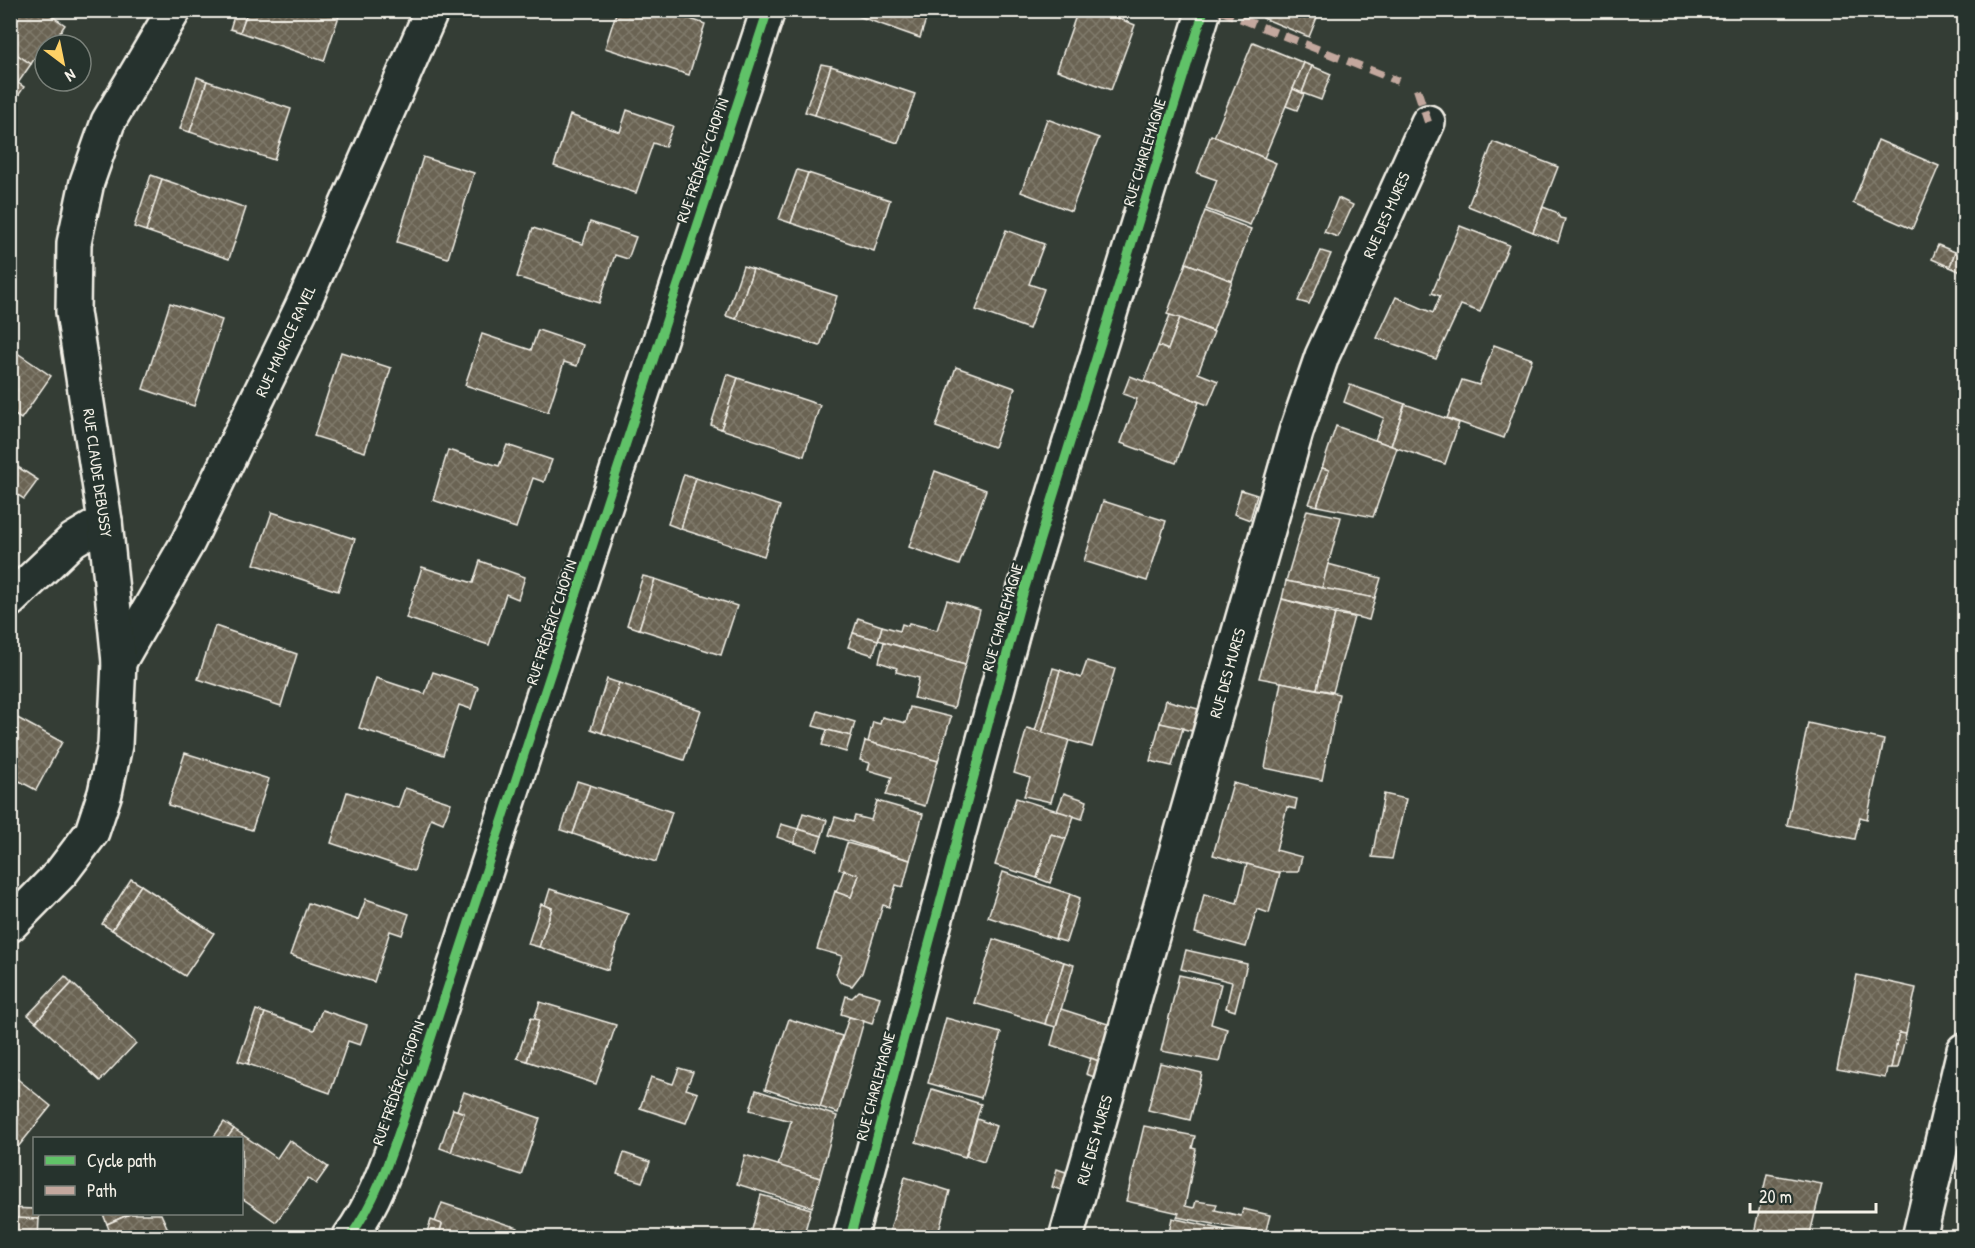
<svg xmlns="http://www.w3.org/2000/svg" width="1975" height="1248" font-family="'Patrick Hand',sans-serif">
<style>
.building{fill:url(#building-cross-hatch);stroke:#f4f1e8;stroke-width:1.5}
.lines{fill:none;stroke-linecap:round;stroke-linejoin:round}
.street-casing{stroke:#f4f1e8;stroke-width:38}
.secondary-casing{stroke:#f4f1e8;stroke-width:38}
.street{stroke:#26332d;stroke-width:33}
.secondary{stroke:#26332d;stroke-width:33}
.quiet{stroke:#c3a89e;stroke-width:8;stroke-dasharray:15 8;stroke-linecap:butt}
.cycleway-casing{stroke:#26332d;stroke-width:13}
.cycleway{stroke:#61c268;stroke-width:9}
.labels{text-anchor:middle;dominant-baseline:central;stroke-width:4.5;stroke-linejoin:round;paint-order:stroke}
.street-label{font-size:16px;fill:#f4f1e8;stroke:#26332d}
</style>
<defs>
<pattern id="building-cross-hatch" width="8" height="8" patternUnits="userSpaceOnUse" patternTransform="scale(1.5)"><rect width="8" height="8" fill="#6a6353"/><path d="M0 0l8 8M0 8l8-8" fill="none" stroke="#807a6c"/></pattern>
</defs>
<rect width="100%" height="100%" fill="#343d35"/>
<filter id="ink" filterUnits="userSpaceOnUse"><feTurbulence type="fractalNoise" baseFrequency=".0167" numOctaves="2"/><feDisplacementMap in="SourceGraphic" scale="12" xChannelSelector="R" yChannelSelector="G"/><feConvolveMatrix kernelMatrix="1 2 1 2 8 2 1 2 1" color-interpolation-filters="sRGB"/></filter>
<g filter="url(#ink)">
<g class="building">
<polygon points="10,10 43,10 65,25 51,45 45,42 31,64 10,50"/>
<polygon points="236,10 248,10 240,32 230,29"/>
<polygon points="248,10 341,10 324,61 240,32"/>
<polygon points="617,10 664,10 705,24 689,75 605,48"/>
<polygon points="841,10 929,10 920,38"/>
<polygon points="1078,10 1098,10 1135,25 1111,90 1057,70"/>
<polygon points="1266,10 1320,10 1309,37 1263,18"/>
<polygon points="1253,42 1304,63 1264,158 1214,137"/>
<polygon points="10,50 31,64 18,83 24,87 10,108"/>
<polygon points="1304,63 1312,66 1302,93 1293,89"/>
<polygon points="821,64 831,66 815,115 805,112"/>
<polygon points="831,66 915,94 898,143 815,115"/>
<polygon points="1312,66 1331,74 1321,100 1302,93"/>
<polygon points="197,77 207,81 190,132 180,129"/>
<polygon points="207,81 291,109 274,160 190,132"/>
<polygon points="1293,89 1304,94 1297,110 1286,106"/>
<polygon points="627,110 673,126 665,147 653,143 636,193 554,166 570,115 620,132"/>
<polygon points="1047,119 1099,138 1071,211 1021,192"/>
<polygon points="1211,135 1276,163 1250,225 1206,209 1217,180 1197,173"/>
<polygon points="1878,140 1939,166 1912,229 1853,203"/>
<polygon points="1493,142 1558,167 1533,232 1468,206"/>
<polygon points="423,157 474,173 448,258 397,242"/>
<polygon points="797,170 808,173 791,223 779,219"/>
<polygon points="808,173 890,200 874,251 791,223"/>
<polygon points="151,175 162,179 146,231 134,227"/>
<polygon points="162,179 246,208 229,259 146,231"/>
<polygon points="1338,198 1353,205 1338,237 1324,232"/>
<polygon points="1543,207 1556,212 1560,218 1565,219 1558,242 1533,232"/>
<polygon points="1205,211 1251,229 1232,281 1186,263"/>
<polygon points="590,222 636,237 628,259 615,255 599,303 517,277 533,228 583,244"/>
<polygon points="1460,226 1509,245 1480,312 1461,305 1436,359 1377,338 1396,297 1433,313 1440,296 1432,293"/>
<polygon points="1006,230 1044,244 1029,284 1044,289 1029,329 976,310"/>
<polygon points="1938,245 1955,252 1950,267 1932,259"/>
<polygon points="1321,251 1331,254 1309,304 1298,301"/>
<polygon points="1955,252 1964,256 1961,272 1950,267"/>
<polygon points="1186,263 1232,281 1213,331 1167,314"/>
<polygon points="743,266 753,269 736,319 726,316"/>
<polygon points="753,269 837,296 820,346 736,319"/>
<polygon points="170,303 222,320 194,406 143,389"/>
<polygon points="1170,315 1180,318 1168,350 1158,346"/>
<polygon points="1180,318 1214,332 1198,373 1218,381 1208,405 1144,381 1158,346 1168,350"/>
<polygon points="538,330 583,345 577,366 564,362 548,412 465,385 482,334 531,350"/>
<polygon points="1494,345 1532,359 1504,438 1447,418 1462,380 1479,385"/>
<polygon points="10,348 51,376 21,419 10,412"/>
<polygon points="341,352 391,368 365,452 314,436"/>
<polygon points="956,367 1015,388 994,447 936,427"/>
<polygon points="727,374 738,378 721,429 711,425"/>
<polygon points="1130,376 1199,402 1176,463 1121,443 1137,399 1123,394"/>
<polygon points="738,378 820,405 804,456 721,429"/>
<polygon points="1350,385 1405,404 1391,446 1375,440 1384,418 1344,402"/>
<polygon points="1405,404 1459,423 1445,464 1391,446"/>
<polygon points="1336,426 1397,448 1373,517 1317,506 1329,470 1322,468"/>
<polygon points="507,445 552,460 544,482 533,478 516,528 433,500 448,450 499,466"/>
<polygon points="10,462 38,480 24,499 13,492 10,496"/>
<polygon points="1322,468 1329,470 1317,506 1309,504"/>
<polygon points="935,471 986,490 959,565 909,547"/>
<polygon points="684,474 696,478 681,529 668,524"/>
<polygon points="696,478 780,506 764,556 681,529"/>
<polygon points="1241,490 1257,495 1250,520 1234,514"/>
<polygon points="1103,501 1166,521 1147,581 1084,561"/>
<polygon points="1307,510 1341,517 1322,588 1286,581"/>
<polygon points="272,512 355,539 338,591 254,564"/>
<polygon points="480,561 525,577 518,599 506,594 489,645 406,618 422,567 473,583"/>
<polygon points="1328,564 1381,578 1375,598 1322,588"/>
<polygon points="643,576 655,579 639,629 627,625"/>
<polygon points="655,579 737,606 721,655 639,629"/>
<polygon points="1286,581 1375,598 1369,620 1282,599"/>
<polygon points="1282,599 1335,614 1317,689 1259,678"/>
<polygon points="947,600 980,610 965,665 878,640 882,626 900,631 902,624 908,626 909,623 937,630"/>
<polygon points="1335,614 1354,617 1333,692 1317,689"/>
<polygon points="858,618 882,626 878,640 853,633"/>
<polygon points="215,626 297,654 281,706 198,679"/>
<polygon points="853,633 878,640 873,655 848,647"/>
<polygon points="884,642 965,665 954,708 914,698 919,678 896,672 897,668 879,662"/>
<polygon points="1087,661 1115,669 1092,747 1042,733 1060,670 1081,678"/>
<polygon points="1053,668 1060,670 1042,733 1035,731"/>
<polygon points="433,672 478,687 471,709 459,705 443,755 359,728 376,678 425,694"/>
<polygon points="607,679 619,683 602,733 591,729"/>
<polygon points="1281,682 1339,694 1322,780 1265,768"/>
<polygon points="619,683 701,710 684,760 602,733"/>
<polygon points="1166,700 1198,709 1192,731 1160,723"/>
<polygon points="910,707 951,717 938,761 868,742 873,722 880,724 882,717 906,723"/>
<polygon points="818,711 855,722 851,736 813,726"/>
<polygon points="10,714 62,742 36,790 10,776"/>
<polygon points="1160,723 1183,728 1172,766 1150,761"/>
<polygon points="1808,723 1884,740 1867,819 1860,817 1855,839 1787,825"/>
<polygon points="1027,728 1069,740 1051,802 1024,796 1030,778 1014,773"/>
<polygon points="827,730 851,736 846,752 822,745"/>
<polygon points="865,741 938,761 925,806 886,795 892,777 868,770 870,763 860,760"/>
<polygon points="185,753 269,779 252,830 168,805"/>
<polygon points="577,781 590,785 573,834 561,830"/>
<polygon points="1233,783 1297,799 1295,809 1287,807 1276,850 1302,857 1298,872 1275,872 1213,855"/>
<polygon points="590,785 672,812 656,862 573,834"/>
<polygon points="405,788 451,803 443,823 431,818 414,871 331,843 347,792 398,808"/>
<polygon points="1064,793 1087,801 1082,819 1057,811"/>
<polygon points="1384,794 1406,799 1392,859 1372,857"/>
<polygon points="1016,798 1074,816 1066,839 1051,834 1037,878 995,865"/>
<polygon points="877,801 923,814 910,860 829,835 835,817 853,822 855,816 871,820"/>
<polygon points="803,813 827,820 822,836 798,829"/>
<polygon points="781,824 798,829 794,843 777,837"/>
<polygon points="798,829 822,836 817,850 794,843"/>
<polygon points="1051,834 1066,839 1050,883 1037,878"/>
<polygon points="847,843 910,860 903,887 896,885 889,907 883,905 862,973 852,986 840,982 836,974 842,956 817,949 835,891 851,897 859,875 839,869"/>
<polygon points="1247,864 1280,873 1269,913 1257,909 1246,947 1195,933 1204,894 1237,903"/>
<polygon points="844,870 859,875 851,897 836,892"/>
<polygon points="1003,872 1070,894 1055,939 988,917"/>
<polygon points="131,879 141,885 112,930 102,924"/>
<polygon points="141,885 214,933 185,976 112,930"/>
<polygon points="550,889 628,914 608,970 539,947 552,908 545,905"/>
<polygon points="1070,894 1080,898 1066,942 1055,939"/>
<polygon points="366,899 409,914 402,935 390,931 374,982 290,955 308,903 358,920"/>
<polygon points="541,904 552,908 539,947 528,944"/>
<polygon points="993,939 1064,962 1045,1024 974,1003"/>
<polygon points="1186,950 1247,964 1235,1011 1226,1008 1232,982 1181,969"/>
<polygon points="1064,962 1074,965 1056,1027 1045,1024"/>
<polygon points="1179,975 1221,984 1211,1024 1227,1029 1219,1062 1161,1051"/>
<polygon points="1857,975 1916,988 1906,1034 1899,1033 1891,1068 1887,1068 1885,1078 1837,1069"/>
<polygon points="65,976 72,983 36,1022 28,1015"/>
<polygon points="72,983 136,1043 100,1081 36,1022"/>
<polygon points="859,991 880,997 872,1024 841,1014 846,996 852,998"/>
<polygon points="540,1002 616,1025 596,1084 527,1061 539,1020 534,1019"/>
<polygon points="1061,1009 1111,1025 1101,1062 1051,1045"/>
<polygon points="256,1010 265,1013 248,1064 238,1061"/>
<polygon points="322,1010 367,1025 360,1045 348,1041 330,1093 248,1064 265,1013 314,1030"/>
<polygon points="849,1017 864,1021 838,1113 820,1107"/>
<polygon points="531,1018 539,1020 527,1061 517,1058"/>
<polygon points="946,1018 1001,1033 981,1098 928,1083"/>
<polygon points="789,1019 842,1036 820,1107 765,1089"/>
<polygon points="1899,1033 1906,1034 1898,1068 1891,1068"/>
<polygon points="1091,1058 1101,1062 1097,1078 1086,1074"/>
<polygon points="1160,1063 1202,1073 1190,1120 1148,1110"/>
<polygon points="679,1068 693,1072 686,1089 698,1093 686,1123 640,1108 651,1077 673,1084"/>
<polygon points="10,1073 51,1106 18,1147 10,1141"/>
<polygon points="932,1089 981,1104 965,1157 916,1142"/>
<polygon points="756,1090 837,1116 820,1178 778,1166 791,1121 750,1110"/>
<polygon points="464,1092 540,1118 521,1175 451,1152 464,1113 457,1110"/>
<polygon points="453,1109 464,1113 451,1152 440,1148"/>
<polygon points="977,1119 996,1126 984,1162 966,1156"/>
<polygon points="224,1122 234,1129 227,1138 213,1138"/>
<polygon points="1144,1126 1195,1136 1192,1148 1196,1149 1185,1206 1194,1208 1196,1201 1217,1204 1215,1210 1241,1216 1243,1209 1270,1215 1265,1234 1177,1217 1179,1213 1126,1201"/>
<polygon points="234,1129 277,1158 289,1140 328,1167 316,1184 308,1178 276,1222 242,1198 242,1138 227,1138"/>
<polygon points="624,1153 650,1162 642,1182 617,1174"/>
<polygon points="745,1155 820,1178 812,1207 737,1184"/>
<polygon points="1057,1169 1069,1173 1064,1191 1052,1187"/>
<polygon points="1767,1174 1822,1184 1809,1238 1753,1238"/>
<polygon points="905,1177 950,1191 937,1238 915,1238 890,1230"/>
<polygon points="761,1195 811,1209 803,1238 750,1237"/>
<polygon points="442,1203 518,1228 515,1238 438,1238 442,1224 435,1222"/>
<polygon points="10,1208 34,1209 34,1214 39,1214 39,1219 10,1218"/>
<polygon points="103,1214 130,1214 107,1224"/>
<polygon points="130,1214 161,1214 172,1238 112,1238 107,1224"/>
<polygon points="10,1218 39,1219 38,1238 10,1238"/>
<polygon points="1172,1218 1225,1230 1223,1238 1168,1238"/>
<polygon points="431,1220 442,1224 438,1238 425,1238"/>
</g>
<g class="lines">
<defs>
<g id="street">
<polyline points="10,600 73,540 105,521"/>
<polyline points="119,662 188,542 301,309 432,10"/>
<polyline points="10,925 61,873 92,832 105,793 115,745 119,662 105,521 73,312 74,243 87,182 108,122 174,10"/>
<path d="M349,1238C383,1192 397,1133 417,1081L768,10"/>
<polyline points="1066,1238 1296,432 1322,356 1428,122"/>
<polyline points="1919,1238 1964,1050"/>
</g>
<polyline id="secondary" points="850,1238 1023,594 1204,10"/>
</defs>
<use href="#street" class="street-casing"/>
<use href="#secondary" class="secondary-casing"/>
<use href="#street" class="street"/>
<use href="#secondary" class="secondary"/>
<g class="quiet">
<polyline points="1219,10 1398,81"/>
<polyline points="1417,89 1428,122"/>
</g>
<defs>
<g id="cycleway">
<path d="M349,1238C383,1192 397,1133 417,1081L768,10"/>
<polyline points="850,1238 1023,594 1204,10"/>
</g>
</defs>
<use href="#cycleway" class="cycleway-casing"/>
<use href="#cycleway" class="cycleway"/>
</g>
</g>
<g class="labels">
<g class="street-label">
<text transform="translate(1144 152) rotate(-73)">RUE CHARLEMAGNE</text>
<text transform="translate(702 160) rotate(-71)">RUE FRÉDÉRIC CHOPIN</text>
<text transform="translate(1386 215) rotate(-66)">RUE DES MURES</text>
<text transform="translate(285 341) rotate(-65)">RUE MAURICE RAVEL</text>
<text transform="translate(98 473) rotate(82)">RUE CLAUDE DEBUSSY</text>
<text transform="translate(1002 617) rotate(-74)">RUE CHARLEMAGNE</text>
<text transform="translate(551 622) rotate(-72)">RUE FRÉDÉRIC CHOPIN</text>
<text transform="translate(1227 673) rotate(-74)">RUE DES MURES</text>
<text transform="translate(398 1083) rotate(-71)">RUE FRÉDÉRIC CHOPIN</text>
<text transform="translate(875 1086) rotate(-75)">RUE CHARLEMAGNE</text>
<text transform="translate(1094 1140) rotate(-74)">RUE DES MURES</text>
</g>
</g>
<rect width="1975" height="1248" fill="none" stroke="#26332d" stroke-width="36"/>
<rect x="18" y="18" width="1939" height="1212" fill="none" stroke="#f4f1e8" stroke-width="2" filter="url(#ink)"/>
<rect x="33" y="1137" width="210" height="78" fill="#26332d" stroke="#787f78" stroke-width="1.5"/>
<rect x="45" y="1156" width="30" height="9" fill="#61c268" stroke="#787f78" stroke-width="1.5"/>
<text x="87" y="1167" font-size="18" fill="#f4f1e8">Cycle path</text>
<rect x="45" y="1186" width="30" height="9" fill="#c3a89e" stroke="#787f78" stroke-width="1.5"/>
<text x="87" y="1197" font-size="18" fill="#f4f1e8">Path</text>
<g transform="translate(63 63) rotate(148)"><circle r="28" fill="#26332d" stroke="#787f78" stroke-width="1.5"/>
<path d="M0-4.5L10 22L0 15L-10 22Z" fill="#ffd166"/>
<text y="-9" font-size="16" font-weight="bold" text-anchor="middle" fill="#f4f1e8">N</text>
</g>
<path d="M1750 1203v9h126v-9" fill="none" stroke="#f4f1e8" stroke-width="3"/>
<text x="1759" y="1203" font-size="18" fill="#f4f1e8" stroke="#26332d" stroke-width="4.5" paint-order="stroke">20 m</text>
</svg>
